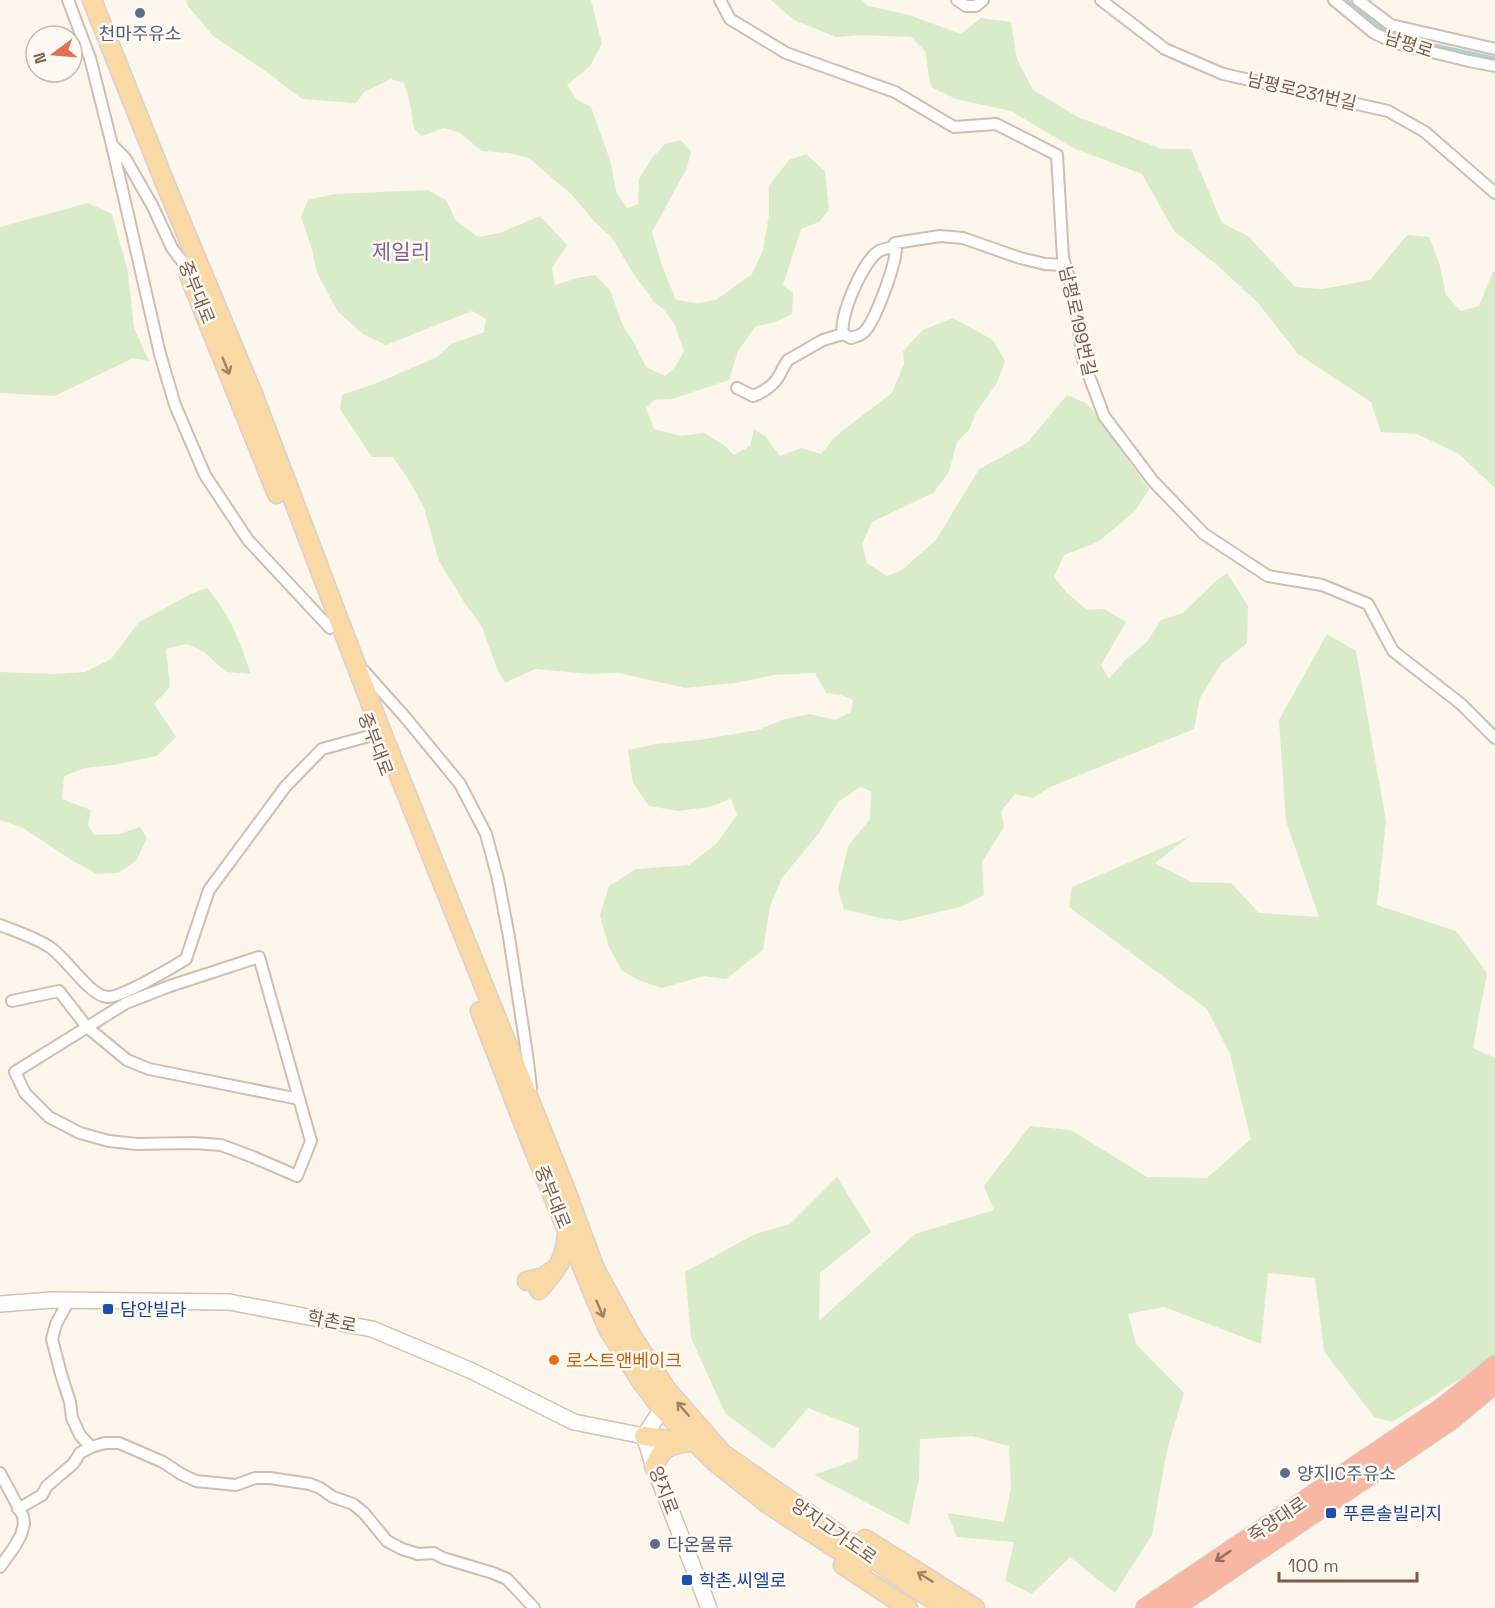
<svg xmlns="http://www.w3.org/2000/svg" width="1495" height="1608" font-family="'Space Grotesk','Noto Sans KR',sans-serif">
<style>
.green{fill:#d8ecc9}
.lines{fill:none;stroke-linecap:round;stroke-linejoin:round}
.stream{stroke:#a5d3da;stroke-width:3}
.street-casing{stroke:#d1beb0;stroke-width:14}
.secondary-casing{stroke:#d6c0b0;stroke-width:18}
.primary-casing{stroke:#dad1cd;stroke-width:21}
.highway-casing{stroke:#dad1cd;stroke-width:22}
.street{stroke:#fff;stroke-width:10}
.secondary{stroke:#fff;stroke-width:15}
.primary{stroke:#fbd9a5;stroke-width:18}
.highway{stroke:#f7b7a3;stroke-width:20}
.oneway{stroke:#a18267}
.oneway2{stroke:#936e5e}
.service-dot{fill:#5c6f8a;stroke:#fffaf3;stroke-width:2}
.transit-dot{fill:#1a4fb4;stroke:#fffaf3;stroke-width:2}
.food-dot{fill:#e8710a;stroke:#fffaf3;stroke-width:2}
.labels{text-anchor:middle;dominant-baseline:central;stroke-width:5;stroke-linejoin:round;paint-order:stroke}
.service-label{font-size:18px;fill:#4e5e75;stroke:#fffaf3;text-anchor:start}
.street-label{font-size:18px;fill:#7a5c4d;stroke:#fffaf3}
.transit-label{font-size:18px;fill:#164399;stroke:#fffaf3;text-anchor:start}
.food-label{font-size:18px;fill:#c56008;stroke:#fffaf3;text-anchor:start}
.quarter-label{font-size:21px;fill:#846695;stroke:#fffaf3}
</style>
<rect width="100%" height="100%" fill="#fdf6ec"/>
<g class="green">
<polygon points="186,0 591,0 602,44 590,66 567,85 577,100 591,107 610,160 617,194 627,208 638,204 639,179 652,158 665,144 681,140 691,152 686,170 652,232 662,266 676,300 697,303 716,300 752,274 763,250 769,214 769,186 789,160 806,154 825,171 829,210 819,222 801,229 783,285 793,293 792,314 776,322 756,326 738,351 729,380 672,399 654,400 646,408 654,429 681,436 704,433 724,445 734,455 750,446 754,429 765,436 780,456 801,448 821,454 833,439 846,428 892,393 904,364 903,351 923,330 953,318 993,340 1005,361 997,383 977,411 969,430 957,442 949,472 933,493 872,522 862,544 867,563 887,576 902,570 936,540 979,469 1027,443 1067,395 1086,403 1103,421 1127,459 1149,489 1135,511 1098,542 1064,555 1054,577 1068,594 1087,610 1104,609 1126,622 1101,665 1109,679 1126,659 1146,643 1161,620 1183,613 1217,580 1227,573 1248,606 1247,643 1221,664 1200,698 1194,729 1050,787 1033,798 1015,794 1001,811 1004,827 982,862 984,895 960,907 901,921 880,918 844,909 838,889 848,846 870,819 871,791 860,787 838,802 819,833 782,878 770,906 763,950 726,979 704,976 662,988 641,981 622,971 608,945 600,915 609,886 636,869 689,865 717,843 737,815 731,799 709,807 678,811 649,806 633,783 628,750 656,744 699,740 758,730 785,719 810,714 835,720 851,712 853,700 841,695 826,693 815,673 774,675 734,683 685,688 619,673 590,674 535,669 505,683 498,671 482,627 464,602 439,561 424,508 409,480 393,457 372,457 340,409 342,395 377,383 437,357 451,344 484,332 486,319 472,311 386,345 363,334 338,312 317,273 312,249 301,217 308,200 334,194 428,190 446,200 456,221 478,237 500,233 540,216 567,245 552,268 555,285 577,278 595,275 610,290 623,326 633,341 646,367 665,376 675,367 684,351 675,325 664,310 654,302 633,273 612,238 595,222 572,195 529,158 509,153 482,151 460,133 444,128 422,136 414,129 410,103 404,83 391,79 364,92 356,103 302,99 264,70 213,36 188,6"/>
<polygon points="771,0 862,0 868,6 909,15 961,34 981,18 1011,22 1017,59 1033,90 1078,117 1162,149 1191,149 1222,223 1248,236 1295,287 1323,289 1370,280 1407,235 1429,237 1439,262 1446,295 1461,311 1479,306 1493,272 1495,272 1495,488 1459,454 1417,434 1381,432 1371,402 1298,354 1258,303 1216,264 1174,231 1142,174 1073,148 1011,111 956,99 931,87 925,51 911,37 861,35 836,37 794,20"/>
<polygon points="88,203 112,214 128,272 134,328 149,361 133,358 55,396 0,393 0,227"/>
<path d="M207,588C229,612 241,644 251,674L226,672L204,652L186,644L166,649L170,687L154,704L176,737L157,756L113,765L85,768L64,776L62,799L91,810L88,825L94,835L119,834L140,827L147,838L136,861L118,873L97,874L73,861L23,828L0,820V672L55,674L85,672L111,659L139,622L191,594Z"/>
<polygon points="1327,634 1356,651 1386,821 1377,905 1456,931 1487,973 1473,1048 1495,1058 1495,1357 1392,1422 1374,1417 1324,1351 1315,1278 1268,1273 1261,1344 1164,1307 1128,1314 1136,1344 1184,1393 1167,1450 1152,1535 1115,1593 1070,1557 1032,1594 1005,1581 1014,1542 957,1537 947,1513 1004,1522 1011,1489 1009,1446 972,1436 920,1439 919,1478 909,1525 814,1475 858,1459 859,1428 808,1408 773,1449 725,1413 691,1338 685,1272 755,1234 790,1224 837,1177 871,1232 820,1273 819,1321 915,1234 994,1210 984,1186 1030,1126 1071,1130 1147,1177 1207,1178 1251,1139 1230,1054 1207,1009 1069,907 1072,887 1190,836 1155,863 1191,882 1231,883 1259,913 1319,917 1286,821 1279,720"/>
</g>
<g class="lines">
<polyline class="stream" points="1347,0 1384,30 1412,40 1495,58"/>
<defs>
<g id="street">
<polyline points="68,0 90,58 112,145 160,354 175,405 205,475 248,540 330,628"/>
<polyline points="720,0 730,19 786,53 895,92 954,127 996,124 1057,155 1063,258 1074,296 1083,360 1104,416 1153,481 1204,534 1268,576 1322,585 1368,604 1393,651 1461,704 1495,738"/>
<polyline points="957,0 966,6 976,6 983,0"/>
<polyline points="1101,0 1165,49 1223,74 1388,111 1425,132 1495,193"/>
<polyline points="1334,0 1374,33 1395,43 1469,61 1495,66"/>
<polyline points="1358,0 1391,25 1495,49"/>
<polyline points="113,146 125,158 152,205 172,248 187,268"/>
<path d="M893,247L896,248C896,264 875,322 864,332C860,336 856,336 851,338L843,334C839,316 863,261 879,251C883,249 889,248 893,247L895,243L940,236L963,238L1020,258L1045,264L1065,265"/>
<path d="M737,388L753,396C764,392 775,384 780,374C783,369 784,365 788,360L823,340L843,334"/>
<polyline points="363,670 405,717 460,784 486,834 498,879 509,937 527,1054 531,1088"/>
<path d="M0,925C15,931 39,939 51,948C66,958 89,995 107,997C121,998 173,967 186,959L209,890L286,786L322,749L373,735"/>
<polygon points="259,957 311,1141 297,1176 253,1157 221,1145 193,1143 137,1144 109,1141 80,1133 49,1117 25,1093 15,1072 126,1003 170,986"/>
<polyline points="12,1001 59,991 87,1027 127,1060 149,1069 299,1099"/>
<polyline points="69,1300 56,1324 52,1339 61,1374 70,1402 72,1418 80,1435 91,1447"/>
<polyline points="0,1473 23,1516 24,1524 21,1535 15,1546 0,1567"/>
<polyline points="18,1509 42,1495 47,1486 73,1464 80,1453 91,1447 105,1443 119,1443 163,1462 181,1474 196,1481 236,1485 255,1478 270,1478 310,1484 320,1488 333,1497 353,1504 364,1513 387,1541 402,1549 418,1554 434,1553 443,1558 493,1573 507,1579 534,1608"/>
</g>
<g id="secondary">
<polyline points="0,1304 52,1300 229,1302 372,1329 472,1371 574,1422 644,1436"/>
<polyline points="644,1436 654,1467 709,1608"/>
<polyline points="644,1436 662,1409"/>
</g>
<g id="primary">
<polyline points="92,0 167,188 253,394 380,728 565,1188 595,1269 633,1338 667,1390 722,1453 918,1590 947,1608"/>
<polyline points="189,275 277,494"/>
<polyline points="480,1011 531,1143 608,1329 641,1381 662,1409 715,1462 768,1504 863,1566"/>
<polyline points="527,1281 544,1277 552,1271"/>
<path d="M539,1290C557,1268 565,1262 567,1232"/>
<polyline points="644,1436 681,1442"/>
<path d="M654,1467C661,1447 673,1443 694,1442"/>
<polyline points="865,1539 975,1608"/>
<polyline points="843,1565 908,1608"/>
</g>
<g id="highway">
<polyline points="1146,1608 1441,1409 1495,1366"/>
<polyline points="1173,1608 1449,1421 1495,1383"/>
</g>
</defs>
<use href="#street" class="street-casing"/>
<use href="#secondary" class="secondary-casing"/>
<use href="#primary" class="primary-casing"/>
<use href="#highway" class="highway-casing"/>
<use href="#street" class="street"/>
<use href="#secondary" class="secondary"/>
<use href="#primary" class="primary"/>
<use href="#highway" class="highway"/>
</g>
<defs><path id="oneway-shaft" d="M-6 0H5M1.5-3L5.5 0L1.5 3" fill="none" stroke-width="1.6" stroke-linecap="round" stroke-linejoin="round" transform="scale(1.5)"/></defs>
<g class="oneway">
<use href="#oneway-shaft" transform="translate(226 366) rotate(68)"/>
<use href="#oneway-shaft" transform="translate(600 1309) rotate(67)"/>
<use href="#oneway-shaft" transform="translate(683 1409) rotate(-131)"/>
<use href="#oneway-shaft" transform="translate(925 1577) rotate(-148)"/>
</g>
<use class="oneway2" href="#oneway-shaft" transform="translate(1223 1556) rotate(146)"/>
<g class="service-dot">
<circle cx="140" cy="13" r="6"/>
<circle cx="1285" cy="1473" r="6"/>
<circle cx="655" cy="1544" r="6"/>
</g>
<g class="transit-dot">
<rect x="102" y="1303" width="12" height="12" rx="3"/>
<rect x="1325" y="1507" width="12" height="12" rx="3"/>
<rect x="681" y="1574" width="12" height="12" rx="3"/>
</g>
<circle class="food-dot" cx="554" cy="1360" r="6"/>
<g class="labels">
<g class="service-label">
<text x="140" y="33" text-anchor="middle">천마주유소</text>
<text x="1297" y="1473">양지IC주유소</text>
<text x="667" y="1544">다온물류</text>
</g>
<g class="street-label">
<text transform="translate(1409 44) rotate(18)">남평로</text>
<text transform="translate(1302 91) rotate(13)">남평로231번길</text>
<text transform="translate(197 292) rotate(68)">중부대로</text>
<text transform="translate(1078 321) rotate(77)">남평로199번길</text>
<text transform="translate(376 744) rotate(69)">중부대로</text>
<text transform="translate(553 1197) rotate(68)">중부대로</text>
<text transform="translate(332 1321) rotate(11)">학촌로</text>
<text transform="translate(664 1490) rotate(69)">양지로</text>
<text transform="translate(1277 1519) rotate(-34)">죽양대로</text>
<text transform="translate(834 1531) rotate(35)">양지고가도로</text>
</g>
<g class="transit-label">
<text x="120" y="1309">담안빌라</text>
<text x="1343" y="1513">푸른솔빌리지</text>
<text x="699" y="1580">학촌.씨엘로</text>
</g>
<g class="food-label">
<text x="566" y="1360">로스트앤베이크</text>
</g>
<g class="quarter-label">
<text x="401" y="251">제일리</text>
</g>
</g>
<g transform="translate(54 54) rotate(254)"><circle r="28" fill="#fffaf3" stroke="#cabbb1" stroke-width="1.5"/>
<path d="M0-4.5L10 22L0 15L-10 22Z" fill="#e76f51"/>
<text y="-9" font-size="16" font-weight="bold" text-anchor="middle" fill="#7a5c4d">N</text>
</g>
<path d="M1279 1572v9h138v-9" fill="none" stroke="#7a5c4d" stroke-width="3"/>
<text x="1288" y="1572" font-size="18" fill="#7a5c4d" stroke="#fffaf3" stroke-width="4.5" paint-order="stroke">100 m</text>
</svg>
